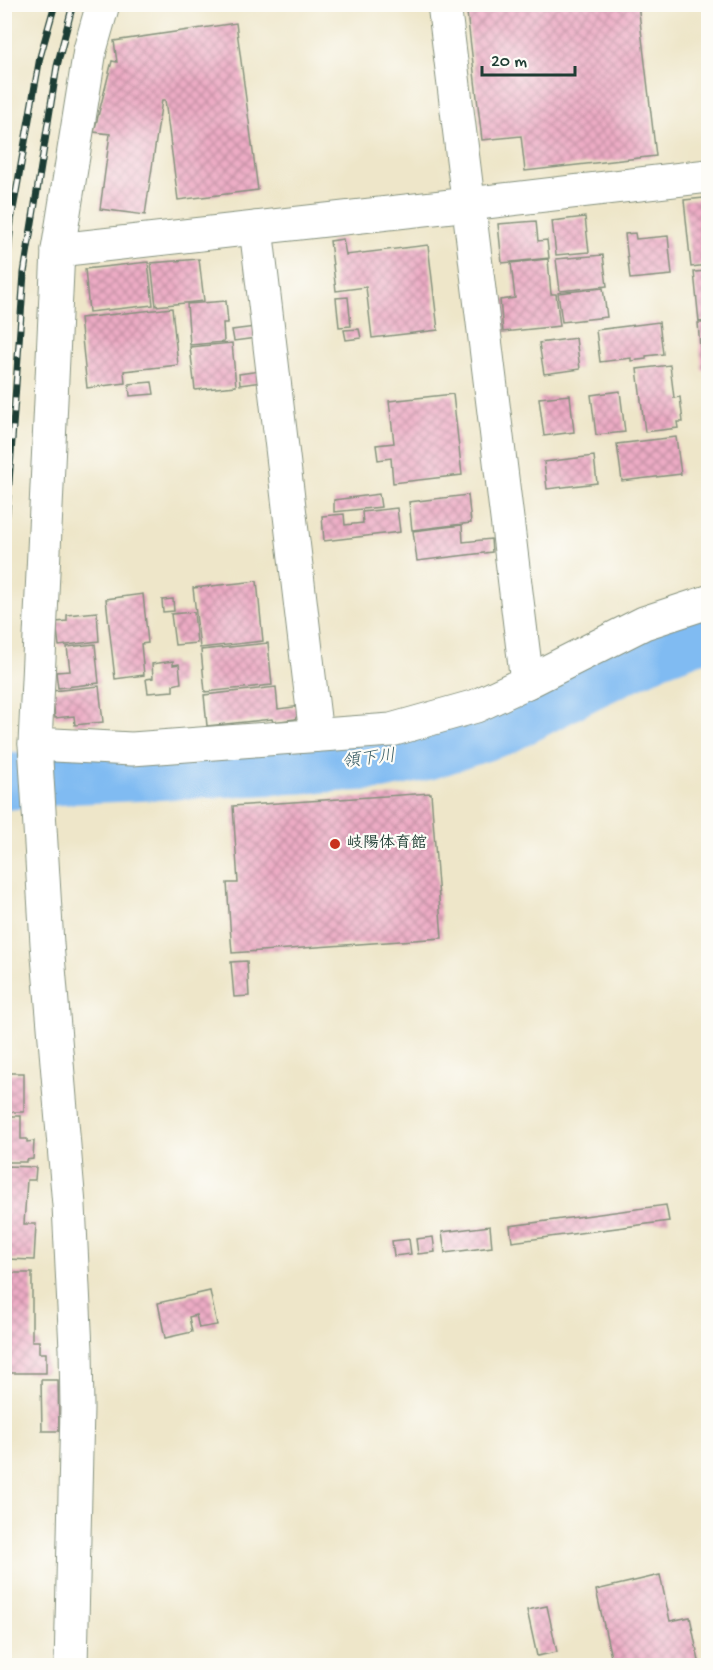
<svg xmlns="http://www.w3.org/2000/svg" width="713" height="1670" font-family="'Gochi Hand','Klee One',sans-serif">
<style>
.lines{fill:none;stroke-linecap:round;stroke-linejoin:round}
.river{stroke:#80bbf2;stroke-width:56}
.building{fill:url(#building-cross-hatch)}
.minor-casing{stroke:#86927e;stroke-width:35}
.minor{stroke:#fff;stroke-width:33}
.rail-casing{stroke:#1f3d34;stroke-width:7}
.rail{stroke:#fdfcf7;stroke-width:4.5;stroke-dasharray:14;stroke-linecap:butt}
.poi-dot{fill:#c8321e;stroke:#fdfcf7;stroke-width:2}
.labels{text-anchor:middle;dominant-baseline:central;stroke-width:4.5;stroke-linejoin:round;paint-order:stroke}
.poi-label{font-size:16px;font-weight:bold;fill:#1f3d34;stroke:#fdfcf7;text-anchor:start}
.water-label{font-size:18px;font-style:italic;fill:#375c64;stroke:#fdfcf7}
</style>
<defs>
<pattern id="building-cross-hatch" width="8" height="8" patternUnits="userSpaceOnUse" patternTransform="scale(1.5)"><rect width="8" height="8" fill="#edacc5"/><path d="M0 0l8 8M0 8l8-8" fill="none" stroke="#bf8da1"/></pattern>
</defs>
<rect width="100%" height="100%" fill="#fdfcf7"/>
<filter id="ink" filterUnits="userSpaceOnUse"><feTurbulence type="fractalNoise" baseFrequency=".0167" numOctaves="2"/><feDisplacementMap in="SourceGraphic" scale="12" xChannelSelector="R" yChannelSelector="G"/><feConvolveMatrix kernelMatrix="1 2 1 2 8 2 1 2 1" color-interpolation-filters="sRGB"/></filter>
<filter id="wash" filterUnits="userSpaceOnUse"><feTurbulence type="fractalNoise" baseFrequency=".008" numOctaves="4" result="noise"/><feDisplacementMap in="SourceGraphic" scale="24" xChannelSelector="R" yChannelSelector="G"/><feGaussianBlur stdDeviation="1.35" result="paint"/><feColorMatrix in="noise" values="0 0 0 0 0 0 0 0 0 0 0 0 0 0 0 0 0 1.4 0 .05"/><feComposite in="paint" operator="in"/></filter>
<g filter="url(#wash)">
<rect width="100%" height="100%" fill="#eee6c9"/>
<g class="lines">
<polyline class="river" points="4,782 72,776 381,762 427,752 503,727 587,683 656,650 708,631"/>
</g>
<g id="blocks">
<g class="building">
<polygon points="466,4 638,4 656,156 525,171 521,136 482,140"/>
<polygon points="236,23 258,190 178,200 165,100 162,100 145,215 100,209 110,134 94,132 112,61 117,62 114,41"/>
<polygon points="704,198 706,210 708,209 708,265 691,267 684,200"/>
<polygon points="585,217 589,252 556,255 552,221"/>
<polygon points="536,221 538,241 547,240 549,258 502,263 498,224"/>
<polygon points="635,233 636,239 668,236 672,275 630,279 625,234"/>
<polygon points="343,239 346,255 428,245 438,330 372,338 366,287 336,291 330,241"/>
<polygon points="603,255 607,286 560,291 556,259"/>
<polygon points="199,259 204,301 156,306 151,263"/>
<polygon points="548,259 551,294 556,294 560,326 503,332 500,300 515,298 511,263"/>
<polygon points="148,262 153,305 89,312 85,269"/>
<polygon points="708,271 708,321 699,322 694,272"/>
<polygon points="603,288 607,317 562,322 558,293"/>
<polygon points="348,297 351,326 339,327 336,298"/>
<polygon points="226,301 228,323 223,323 224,342 190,345 187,304"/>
<polygon points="172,308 178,365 124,371 125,383 87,388 80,318"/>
<polygon points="659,322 663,354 646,356 646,359 631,361 631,358 600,362 596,330"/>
<polygon points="698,323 708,323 708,370 702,370"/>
<polygon points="255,327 256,338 234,341 232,330"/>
<polygon points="359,329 361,338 346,340 344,330"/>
<polygon points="576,338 580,369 544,374 539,343"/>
<polygon points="232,343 236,386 195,390 190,347"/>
<polygon points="670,365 674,398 680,397 683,422 677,422 678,428 645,432 637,369"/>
<polygon points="260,371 262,382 240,385 239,374"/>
<polygon points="152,382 154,394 130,396 129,384"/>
<polygon points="620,391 625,432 596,435 591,395"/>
<polygon points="453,394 462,475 393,483 391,458 378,460 376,445 394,443 389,401"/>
<polygon points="570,395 574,432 544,436 539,398"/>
<polygon points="676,437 681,474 622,481 617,444"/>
<polygon points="594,456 597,483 547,489 544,462"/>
<polygon points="379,494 381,507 334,512 334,500"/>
<polygon points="468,495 471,523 412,530 409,502"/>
<polygon points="397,508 400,532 324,541 322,516 344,514 345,525 363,523 362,512"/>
<polygon points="462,525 463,542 491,539 492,552 417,561 413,531"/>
<polygon points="257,581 263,641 200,648 193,588"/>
<polygon points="143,594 148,643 141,644 144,675 115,679 106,599"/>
<polygon points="173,599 174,611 163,612 162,600"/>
<polygon points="97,612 99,641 59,646 56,622 67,621 67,615"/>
<polygon points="194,612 197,643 175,645 171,614"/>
<polygon points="268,643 272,685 205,692 201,650"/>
<polygon points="95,644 99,683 58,688 56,672 70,671 67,647"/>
<polygon points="173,661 173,665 179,664 181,683 173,685 173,691 148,693 146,679 153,678 152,664"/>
<polygon points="99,686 103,722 75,725 74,716 55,718 52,691"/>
<polygon points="276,687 278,709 301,706 301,711 295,719 273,722 272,719 207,726 204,695"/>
<polygon points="431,793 442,938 232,953 227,883 238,883 233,806"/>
<polygon points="247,961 249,996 234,997 231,962"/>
<rect x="4" y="1073" width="20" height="39"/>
<polygon points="4,1116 21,1116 21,1139 27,1139 27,1142 34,1141 33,1159 26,1160 26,1162 4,1162"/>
<polygon points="4,1166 36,1167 35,1180 27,1180 24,1224 36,1224 34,1260 6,1259 6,1249 4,1249"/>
<polygon points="666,1205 669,1221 512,1242 510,1226"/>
<polygon points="490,1226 492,1247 445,1253 442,1232"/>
<polygon points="433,1237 435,1252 418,1254 416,1239"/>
<polygon points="409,1239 411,1254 394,1256 392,1241"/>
<polygon points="4,1273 32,1273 32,1341 39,1341 39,1353 46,1353 46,1373 4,1373"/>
<polygon points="210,1291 217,1325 199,1328 196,1315 189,1317 192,1332 165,1338 158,1303"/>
<polygon points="41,1380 58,1380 59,1431 42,1431"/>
<polygon points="660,1575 670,1621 690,1617 700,1666 613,1666 596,1590"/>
<polygon points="547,1606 557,1652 537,1656 527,1610"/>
</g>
</g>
</g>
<g filter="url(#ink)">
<use href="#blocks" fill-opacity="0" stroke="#86927e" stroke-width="1.5"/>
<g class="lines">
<defs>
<g id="minor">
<polyline points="444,4 527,682"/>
<polyline points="256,228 316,735"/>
<polyline points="58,250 469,204 708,176"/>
<polyline points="35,744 132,749 391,730 476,706 527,682 644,623 708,602"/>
<polyline points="71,1666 77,1408 76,1349 69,1205 47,944 35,744 58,250 90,50 103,4"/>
</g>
</defs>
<use href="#minor" class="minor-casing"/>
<use href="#minor" class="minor"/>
<defs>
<g id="rail">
<polyline points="4,305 11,221 40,57 55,4"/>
<polyline points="4,552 24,273 57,66 73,4"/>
</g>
</defs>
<use href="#rail" class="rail-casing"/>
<use href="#rail" class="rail"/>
</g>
</g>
<circle class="poi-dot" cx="335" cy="844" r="6"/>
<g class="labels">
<g class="poi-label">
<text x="347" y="844">岐陽体育館</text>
</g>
<g class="water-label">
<text transform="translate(369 760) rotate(-7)">領下川</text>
</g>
</g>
<rect width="713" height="1670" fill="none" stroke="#fdfcf7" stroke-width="24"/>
<path d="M482 66v9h93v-9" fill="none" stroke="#1f3d34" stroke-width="3"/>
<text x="491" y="66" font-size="18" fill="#1f3d34" stroke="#fdfcf7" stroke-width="4.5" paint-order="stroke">20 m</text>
</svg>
